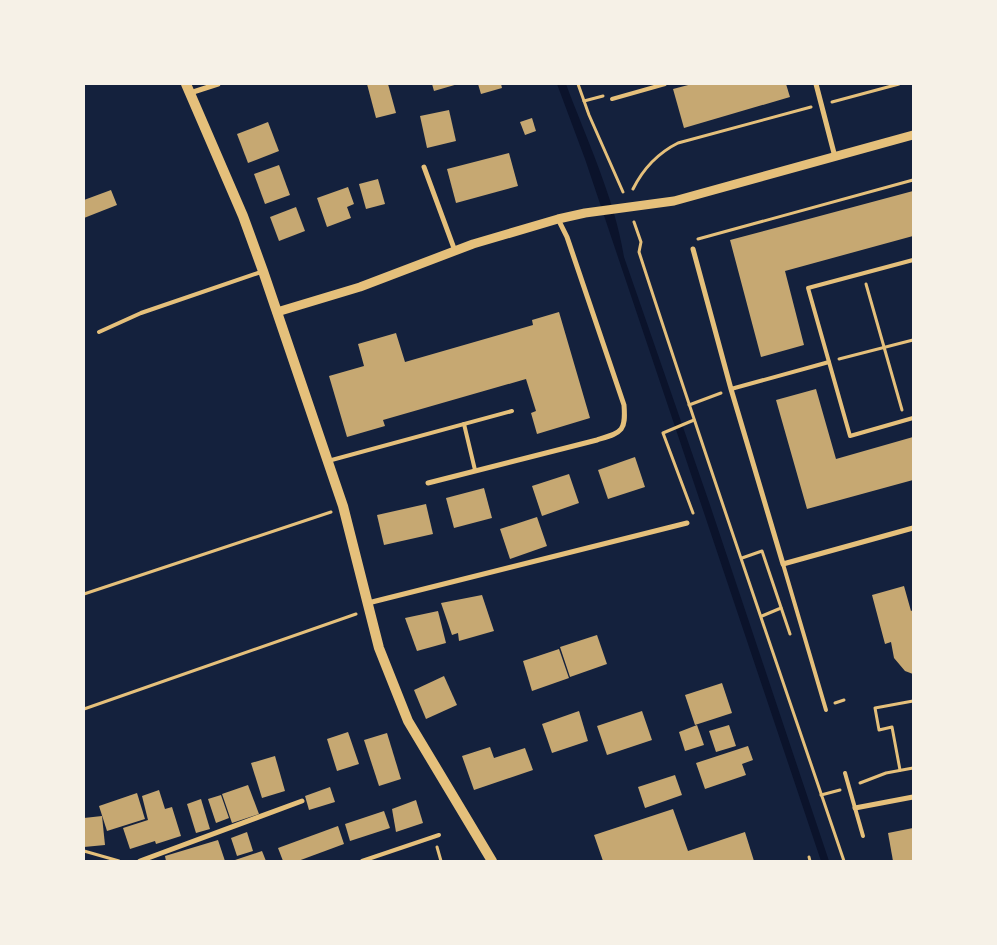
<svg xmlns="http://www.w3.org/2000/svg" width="997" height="945" font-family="Lato,sans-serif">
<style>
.water{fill:#0b132b}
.building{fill:#c6a872}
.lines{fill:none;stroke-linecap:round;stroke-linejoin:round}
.path{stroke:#e5c07b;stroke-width:3}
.service{stroke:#e5c07b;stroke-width:4}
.minor{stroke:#e5c07b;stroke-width:5}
.tertiary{stroke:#e5c07b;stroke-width:9}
.secondary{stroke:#e5c07b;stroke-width:10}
</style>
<rect width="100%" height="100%" fill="#14213d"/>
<path class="water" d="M557,84H566C586,138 615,199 624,257L709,502L829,861H821L585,159Z"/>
<g class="building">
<polygon points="367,84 388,84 396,113 376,118"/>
<polygon points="432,84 458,84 434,91"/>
<polygon points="478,84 501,84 502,88 481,94"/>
<polygon points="692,84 786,84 790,97 684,128 673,89"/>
<polygon points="449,110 456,141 427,148 420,116"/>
<polygon points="532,118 536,131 525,135 520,122"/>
<polygon points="268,122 279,151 248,163 237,134"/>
<polygon points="509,153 518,186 456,203 447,169"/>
<polygon points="279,165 290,195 265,204 254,174"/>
<polygon points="378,179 385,204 366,209 359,184"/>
<polygon points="348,187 354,204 347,207 351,218 327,227 317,198"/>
<polygon points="111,190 117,205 84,218 84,200"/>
<polygon points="913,191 913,236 785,271 804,345 761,357 730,240"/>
<polygon points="296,207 305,231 279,241 270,217"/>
<polygon points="559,312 590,418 537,434 531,413 536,411 526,379 383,420 385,426 347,437 329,376 364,366 358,344 396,333 405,362 533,325 532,320"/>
<polygon points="816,389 836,459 913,437 913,480 807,509 776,400"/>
<polygon points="635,457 645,487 608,499 598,470"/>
<polygon points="569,474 579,503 542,516 532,486"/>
<polygon points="484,488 492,518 454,528 446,498"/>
<polygon points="426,504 433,534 384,545 377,515"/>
<polygon points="537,517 547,546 510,559 500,529"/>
<polygon points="904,586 911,611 913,610 913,674 905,671 894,658 891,642 885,644 872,595"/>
<polygon points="482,595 494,631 459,641 458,633 452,635 441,603"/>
<polygon points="438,611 446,643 417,651 405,618"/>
<polygon points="597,635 607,664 570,677 560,647"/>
<polygon points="559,649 569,678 532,691 523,661"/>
<polygon points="444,676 457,705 426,719 414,690"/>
<polygon points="722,683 732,713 695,725 685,695"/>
<polygon points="579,711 588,741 552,753 542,724"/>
<polygon points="642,711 652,740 607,755 597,726"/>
<polygon points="697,725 704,745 685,751 679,732"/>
<polygon points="729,725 736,746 716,752 709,731"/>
<polygon points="348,732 359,764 337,771 327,739"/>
<polygon points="387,733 401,779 379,786 364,740"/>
<polygon points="748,746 753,760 742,764 746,775 705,789 696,763"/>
<polygon points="490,747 494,758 525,748 533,770 474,790 462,756"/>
<polygon points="275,756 285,791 262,798 251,763"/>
<polygon points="675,775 682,795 645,808 638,787"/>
<polygon points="248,785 259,814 232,823 222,794"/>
<polygon points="330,787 335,802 309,810 305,796"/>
<polygon points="159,790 165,809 172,807 181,836 156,844 155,841 130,849 123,828 148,820 142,796"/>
<polygon points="137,793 145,819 107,831 99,806"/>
<polygon points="221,795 229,818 216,823 208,799"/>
<polygon points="201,799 210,829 196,833 187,804"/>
<polygon points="416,800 423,823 396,832 392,809"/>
<polygon points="673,809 688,851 745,832 754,861 603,861 594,835"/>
<polygon points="384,811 390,828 350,841 345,824"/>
<polygon points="102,816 105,845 84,847 84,818"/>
<polygon points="338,826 344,844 298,861 283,861 278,848"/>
<polygon points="913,828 913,861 893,861 888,833"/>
<polygon points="247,832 253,851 237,856 231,838"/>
<polygon points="218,840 225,861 166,861 165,856"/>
<polygon points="262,851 266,861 232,861"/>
</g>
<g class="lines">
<g class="path">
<polyline points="578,84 589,115 623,192"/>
<polyline points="584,101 603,96"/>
<polyline points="832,102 899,84"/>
<path d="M633,189C643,169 658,153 678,143L811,107"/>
<path d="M634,222L641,242L639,252C705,456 775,658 844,861"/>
<polyline points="698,239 913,180"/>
<polyline points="866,284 902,410"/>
<polyline points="839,359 913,340"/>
<polyline points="689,405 721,393"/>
<polyline points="693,513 663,433 694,420"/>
<polyline points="742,558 762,551 790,634"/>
<polyline points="84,594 331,512"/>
<polyline points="762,616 781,608"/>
<polyline points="835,703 844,700"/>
<polyline points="84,709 356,614"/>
<polyline points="900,770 892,727 879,730 875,708 913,701"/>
<polyline points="860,783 886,773 913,768"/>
<polyline points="821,795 840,790"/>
<polyline points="437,847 441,861"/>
<polyline points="84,851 119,861"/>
<polyline points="809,857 810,861"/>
</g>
<g class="service">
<polyline points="612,99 665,84"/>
<polyline points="913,260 808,288 850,436 913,418"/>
<polyline points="99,332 141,313 261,272"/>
<polyline points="731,389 829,362"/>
<polyline points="464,424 475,470"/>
<polyline points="328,461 512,411"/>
<polyline points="783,564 826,710"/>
<polyline points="845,773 863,836"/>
<polyline points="362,861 439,835"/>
</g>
<g class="minor">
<polyline points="816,84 835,157"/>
<polyline points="190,93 218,84"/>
<polyline points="424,167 455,251"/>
<polyline points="693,249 731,389 783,564 913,528"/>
<path d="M428,483L597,440C622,432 626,432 624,405L567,237L558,219"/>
<polyline points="368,603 687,523"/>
<polyline points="855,808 913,797"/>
<polyline points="140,861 302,801"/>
</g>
<polyline class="tertiary" points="277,312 360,287 473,244 558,219 585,213 674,201 913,135"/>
<polyline class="secondary" points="186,84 243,216 263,271 343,506 379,648 408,721 492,861"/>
</g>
<rect width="997" height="945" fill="none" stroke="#f6f1e7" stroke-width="170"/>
</svg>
